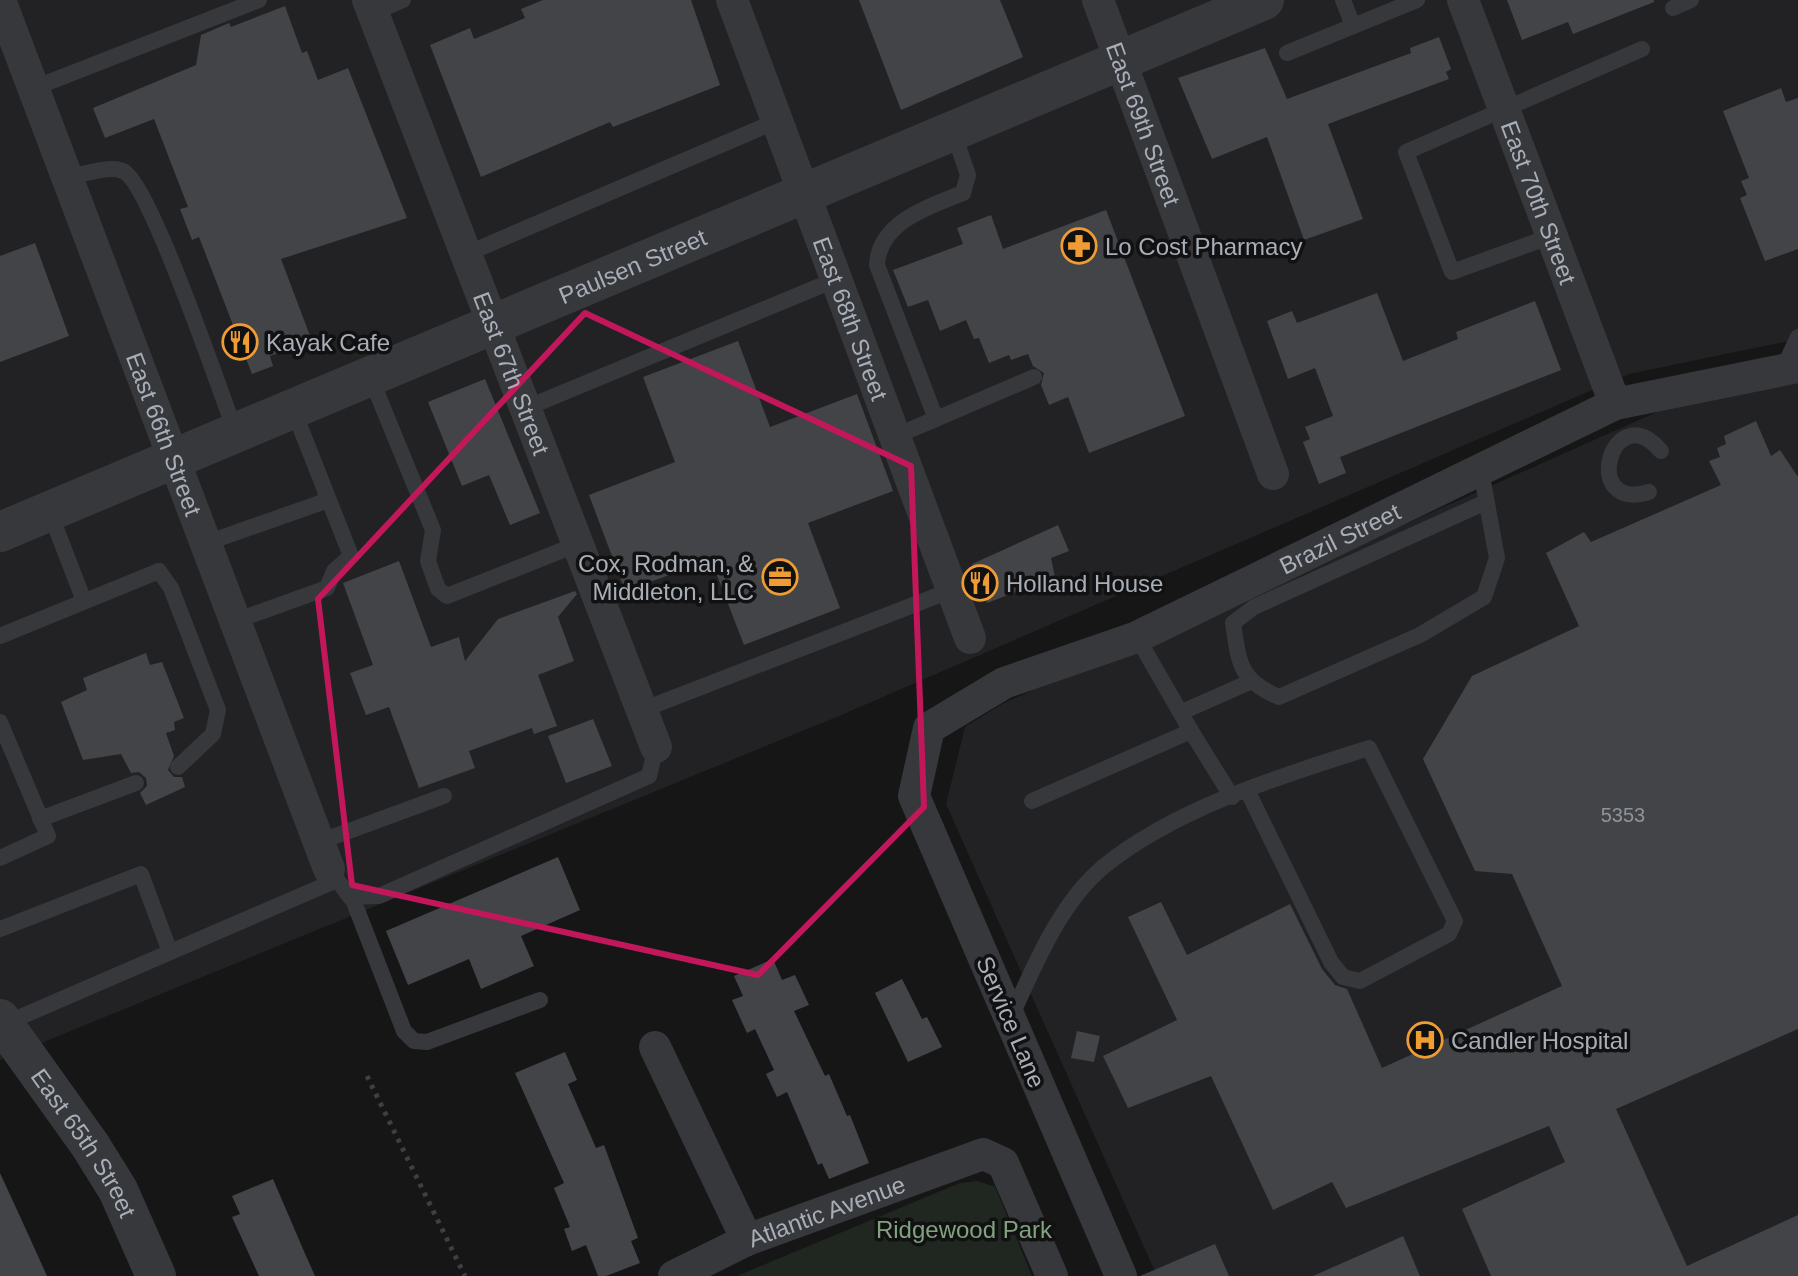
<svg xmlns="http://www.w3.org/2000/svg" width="1798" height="1276" font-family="Arial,sans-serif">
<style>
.built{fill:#222224}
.green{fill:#202720}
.building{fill:#424447}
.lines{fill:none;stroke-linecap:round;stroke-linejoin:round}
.path{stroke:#3d3f43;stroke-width:5;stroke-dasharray:4 6;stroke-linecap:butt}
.service{stroke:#37383c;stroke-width:16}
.minor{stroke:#37383c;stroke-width:32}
.tertiary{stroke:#37383c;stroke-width:40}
.marked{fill:none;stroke:#c2185b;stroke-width:6;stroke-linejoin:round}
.labels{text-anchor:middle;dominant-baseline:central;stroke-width:7;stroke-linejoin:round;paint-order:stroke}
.number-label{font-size:20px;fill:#8e949b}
.street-label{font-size:24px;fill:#a8aeb7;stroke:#111112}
.poi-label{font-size:24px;fill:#a8aeb7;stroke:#111112;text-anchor:start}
.park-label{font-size:24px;fill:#81a27f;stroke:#111112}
</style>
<rect width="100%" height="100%" fill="#161617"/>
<g class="built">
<polygon points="0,0 1798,0 1798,339 1629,374 839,716 0,1060"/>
<polygon points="1798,381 1798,1276 1157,1276 946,804 965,727 1002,704 1697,394"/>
</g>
<polygon class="green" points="977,1181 995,1187 1032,1276 737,1276 960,1183"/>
<g class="building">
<polygon points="543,0 691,0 720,85 613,127 610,122 481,177 430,45 470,28 474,39 525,18 521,9"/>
<polygon points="859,0 1000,0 1023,57 901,110"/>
<polygon points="1507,0 1654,0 1654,2 1573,34 1568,22 1522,40"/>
<polygon points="285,6 302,53 307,51 318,80 348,68 407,218 281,259 312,341 270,356 273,366 252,374 199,237 192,240 180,209 188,207 154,119 105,138 93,108 196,65 201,35 229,23 231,27"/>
<polygon points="1439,37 1451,69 1446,72 1449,79 1328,124 1363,219 1304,240 1267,137 1212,159 1178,78 1265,48 1287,99 1411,53 1410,48"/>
<polygon points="1781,88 1786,102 1798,98 1798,249 1765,261 1740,198 1747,195 1741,181 1749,178 1723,111"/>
<polygon points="1106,210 1185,416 1089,453 1068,397 1049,405 1041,385 1044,373 1033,366 1028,354 1011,360 1009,355 989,363 979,338 974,339 966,320 940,331 928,300 908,307 893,270 963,244 957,228 991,215 1003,249"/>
<polygon points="35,243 69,336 0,362 0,256"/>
<polygon points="1377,293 1403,361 1458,339 1456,332 1535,301 1561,370 1340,457 1346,473 1319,484 1303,442 1310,439 1305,427 1333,416 1315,368 1288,379 1267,321 1292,311 1297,323"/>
<polygon points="738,341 770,427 857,394 893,491 808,523 840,608 744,645 711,560 625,591 589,495 675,462 643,377"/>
<polygon points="485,379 540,513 510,525 489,475 462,486 428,402"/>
<polygon points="1756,421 1771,456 1780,450 1798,477 1798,1029 1616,1109 1687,1266 1798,1215 1798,1276 1491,1276 1462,1209 1565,1162 1549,1126 1346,1208 1332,1182 1273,1210 1211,1076 1128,1108 1103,1056 1177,1020 1128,917 1161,902 1187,955 1290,904 1322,969 1335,985 1347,989 1382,1068 1562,986 1512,874 1475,871 1423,759 1472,676 1579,626 1546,553 1584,532 1591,542 1721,485 1709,461 1720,457 1717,448 1726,444 1724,436"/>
<polygon points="1058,525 1069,551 1051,558 1055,577 987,603 972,564"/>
<polygon points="399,561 431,647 459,637 465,661 498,619 575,591 577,594 558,617 574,661 538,675 557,726 534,734 532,728 469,751 475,768 419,788 389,707 366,715 350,673 373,665 343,583"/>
<polygon points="146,653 150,665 162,662 184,718 174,722 175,730 166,733 174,756 168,770 174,777 182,777 185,787 146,805 140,793 147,786 146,778 139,772 131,773 121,754 83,760 61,702 87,690 83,678"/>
<polygon points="593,719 612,766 566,783 548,736"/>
<polygon points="558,857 580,910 521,936 534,966 481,989 469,959 408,985 386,931"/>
<polygon points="773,959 782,980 795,975 809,1005 794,1011 825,1076 829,1074 847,1116 850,1115 869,1163 829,1179 822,1163 818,1165 787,1092 777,1097 766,1074 774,1070 755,1029 747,1033 732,1000 743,996 734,976"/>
<polygon points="902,979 922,1019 927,1017 942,1047 908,1062 875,993"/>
<polygon points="1077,1031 1100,1036 1094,1062 1071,1058"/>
<polygon points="565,1052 577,1080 568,1084 596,1148 604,1145 638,1238 631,1241 640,1263 606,1276 598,1276 586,1245 572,1251 564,1229 570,1227 554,1188 564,1183 515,1073"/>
<polygon points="0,1173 23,1223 47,1276 0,1276"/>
<polygon points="273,1179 303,1249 315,1276 259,1276 232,1217 240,1214 232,1196"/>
<polygon points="1403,1236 1420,1276 1313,1276 1390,1242"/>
<polygon points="1215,1244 1229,1276 1140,1276"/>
</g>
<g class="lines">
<polyline class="path" points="367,1076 465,1276"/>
<g class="service">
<polyline points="1343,0 1353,26"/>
<polyline points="1673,8 1691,0"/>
<polyline points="373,13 403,0"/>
<polyline points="1287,53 1417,0"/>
<polyline points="34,88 259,0"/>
<path d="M68,177C83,175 108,165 123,171C149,182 221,393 235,431"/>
<polyline points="1552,236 1452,272 1406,152 1642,49"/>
<polyline points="466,254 777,121"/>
<polyline points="1782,371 1798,337"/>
<polyline points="370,376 433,530 428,561 438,589 447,596 578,544"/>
<polyline points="526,408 837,279"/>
<polyline points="936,419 1034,377"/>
<path d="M895,436L936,419L877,265C879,222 928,207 963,193L968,175L953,131"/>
<path d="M1481,471L1497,558L1484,597L1420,635L1279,697C1239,680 1239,663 1233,623L1254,607L1486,502"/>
<path d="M1649,492C1579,513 1612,394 1661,451"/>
<polyline points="49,510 84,601"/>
<polyline points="206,543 323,502 326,494"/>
<polyline points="235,621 327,588 334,571 351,556 293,409"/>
<polyline points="0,636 159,571 171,588 218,710 213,734 178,767"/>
<polyline points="1137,637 1191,731"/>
<polyline points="642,710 952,590"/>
<polyline points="1182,712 1252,681"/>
<polyline points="0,722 48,836 0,858"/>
<polyline points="1032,801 1191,731 1232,797"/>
<polyline points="40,819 136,783"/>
<polyline points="319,842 444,796"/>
<polyline points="329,869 350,897 379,896 649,776 656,747"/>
<polyline points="352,897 404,1031 414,1041 427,1042 540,1000"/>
<polyline points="0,929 141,874 170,952"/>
<path d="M1011,1017C1034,967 1059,904 1103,867C1175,808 1281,776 1369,748L1455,921L1449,934L1360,981L1343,977L1331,962L1247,790"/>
<polyline points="4,1024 337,880"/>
</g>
<g class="minor">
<path id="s1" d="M0,0L329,869"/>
<path id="s2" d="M368,0L656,747"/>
<path id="s3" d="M732,0L970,638"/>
<path id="s4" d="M1098,0L1273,474"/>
<path id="s5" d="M1463,0L1615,404"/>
<polyline points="655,1047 747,1240"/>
<path id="s6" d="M674,1276L747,1240L983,1154L1003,1163L1052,1276"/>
<path id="s7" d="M1121,1276L914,796L929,728L1004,683L1137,637L1615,404L1798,367"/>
</g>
<g class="tertiary">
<path id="s8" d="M0,532L1264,0"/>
<path id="s9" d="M0,1019L90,1145L118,1190L156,1276"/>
</g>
</g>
<path class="marked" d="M585,313L911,466L924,807L758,975L352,885L318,599Z"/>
<defs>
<symbol id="pharmacy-ring" viewBox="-11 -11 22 22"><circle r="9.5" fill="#111112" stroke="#f09c35" stroke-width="1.5"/><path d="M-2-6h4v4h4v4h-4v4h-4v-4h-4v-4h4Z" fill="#f09c35"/></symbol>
<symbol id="restaurant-ring" viewBox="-11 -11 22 22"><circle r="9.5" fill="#111112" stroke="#f09c35" stroke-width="1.5"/><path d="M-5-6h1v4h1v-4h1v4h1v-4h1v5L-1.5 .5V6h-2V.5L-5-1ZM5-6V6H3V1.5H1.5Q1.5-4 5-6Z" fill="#f09c35"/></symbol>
<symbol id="office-ring" viewBox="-11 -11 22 22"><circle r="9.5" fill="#111112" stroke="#f09c35" stroke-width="1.5"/><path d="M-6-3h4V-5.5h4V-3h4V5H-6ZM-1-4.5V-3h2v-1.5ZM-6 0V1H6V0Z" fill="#f09c35"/></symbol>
<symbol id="hospital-ring" viewBox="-11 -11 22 22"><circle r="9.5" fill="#111112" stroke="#f09c35" stroke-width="1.5"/><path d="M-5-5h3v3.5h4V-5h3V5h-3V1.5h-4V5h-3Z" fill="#f09c35"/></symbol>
</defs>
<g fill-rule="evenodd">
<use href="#pharmacy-ring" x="1059" y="226" width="40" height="40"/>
<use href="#restaurant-ring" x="220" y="322" width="40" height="40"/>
<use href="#office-ring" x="760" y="557" width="40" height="40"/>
<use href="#restaurant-ring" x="960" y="563" width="40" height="40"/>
<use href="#hospital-ring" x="1405" y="1020" width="40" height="40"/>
</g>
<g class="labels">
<g class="number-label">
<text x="1623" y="815">5353</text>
</g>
<g class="street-label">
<text stroke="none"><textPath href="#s4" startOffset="132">East 69th Street</textPath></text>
<text stroke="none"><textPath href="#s5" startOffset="216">East 70th Street</textPath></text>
<text stroke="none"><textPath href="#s8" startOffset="686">Paulsen Street</textPath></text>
<text stroke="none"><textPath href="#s3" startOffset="340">East 68th Street</textPath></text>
<text stroke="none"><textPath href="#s2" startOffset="400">East 67th Street</textPath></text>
<text stroke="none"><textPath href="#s1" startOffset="464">East 66th Street</textPath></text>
<text stroke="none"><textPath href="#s7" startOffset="1046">Brazil Street</textPath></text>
<text transform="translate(1011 1022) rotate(67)">Service Lane</text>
<text stroke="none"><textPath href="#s9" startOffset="150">East 65th Street</textPath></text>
<text stroke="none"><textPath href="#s6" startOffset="166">Atlantic Avenue</textPath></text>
</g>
<g class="poi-label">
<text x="1105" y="246">Lo Cost Pharmacy</text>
<text x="266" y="342">Kayak Cafe</text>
<text x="754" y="563" text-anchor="end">Cox, Rodman, &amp;<tspan x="754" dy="28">Middleton, LLC</tspan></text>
<text x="1006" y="583">Holland House</text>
<text x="1451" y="1040">Candler Hospital</text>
</g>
<g class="park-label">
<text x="964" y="1229">Ridgewood Park</text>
</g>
</g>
</svg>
